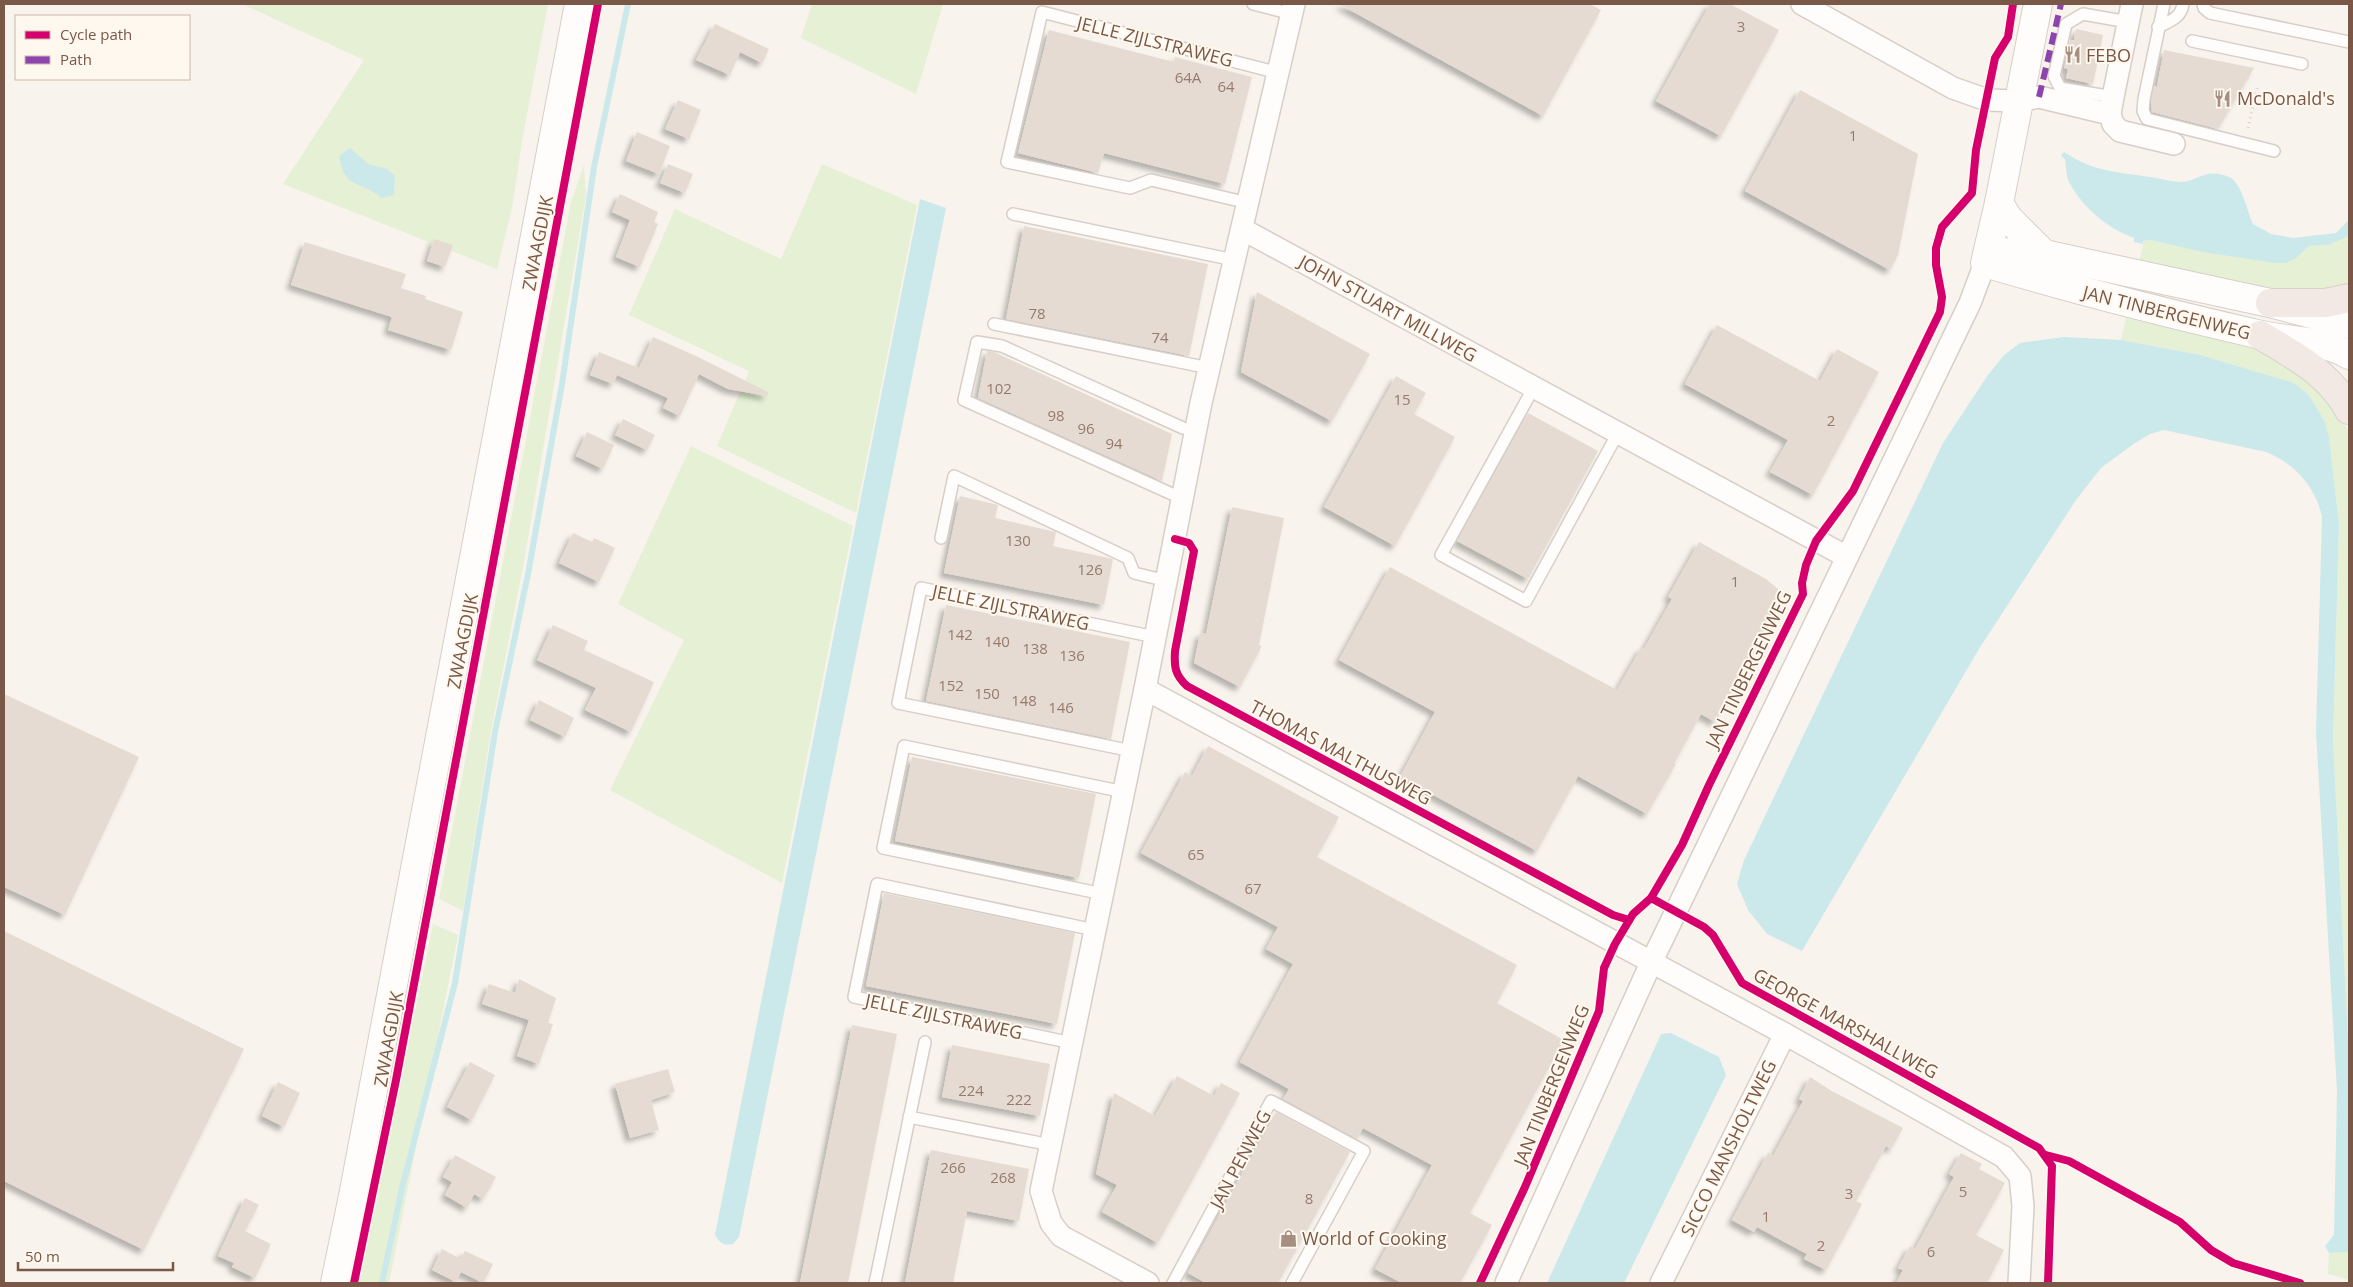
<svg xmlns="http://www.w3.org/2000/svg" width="2353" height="1287" font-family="'Open Sans',sans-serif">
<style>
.green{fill:#e5f0d5;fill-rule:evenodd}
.water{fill:#cbe9eb}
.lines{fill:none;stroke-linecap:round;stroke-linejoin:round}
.stream{stroke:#cbe9eb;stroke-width:6}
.building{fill:#e5dbd3;filter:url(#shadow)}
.lane-casing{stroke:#d7cec8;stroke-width:14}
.street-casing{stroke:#d7cec8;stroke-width:24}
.secondary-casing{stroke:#d8cec8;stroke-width:30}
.highway-casing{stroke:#dad0c9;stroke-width:30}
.path{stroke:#dbd2cd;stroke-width:3;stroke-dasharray:1 4;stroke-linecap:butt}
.lane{stroke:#fefdfc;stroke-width:11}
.street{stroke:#fefdfc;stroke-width:21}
.secondary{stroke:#fefdfc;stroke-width:28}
.highway{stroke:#f2e8e4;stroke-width:28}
.quiet{stroke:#8e44ad;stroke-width:6;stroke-dasharray:12 6;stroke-linecap:butt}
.cycleway-casing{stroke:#fff8ee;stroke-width:11}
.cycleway{stroke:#d6006c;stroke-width:8}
.labels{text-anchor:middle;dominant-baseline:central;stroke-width:4;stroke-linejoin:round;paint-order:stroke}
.number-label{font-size:15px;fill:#967b6d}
.street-label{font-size:18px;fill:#7a5848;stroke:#fff8ee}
.poi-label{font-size:18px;fill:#7a5848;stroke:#fff8ee;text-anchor:start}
</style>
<defs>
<filter id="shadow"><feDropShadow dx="-4.5" dy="4.5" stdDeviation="2.5" flood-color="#0004"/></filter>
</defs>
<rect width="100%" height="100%" fill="#f8f3ec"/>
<g class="green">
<path d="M242,4H548L523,135L512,208L497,269L283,184L364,60ZM350,148L368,165L382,198L373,190L360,186Z"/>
<polygon points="812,4 943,4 916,94 801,38"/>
<polygon points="822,164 917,205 856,513 717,446 749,371 629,315 675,209 781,259"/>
<polygon points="584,165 586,196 523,567 491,731 463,911 439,899 571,202"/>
<polygon points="2349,236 2349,289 2294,292 2139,264 2144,241 2151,240 2202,252 2296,258 2309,246 2328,245"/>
<polygon points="2126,318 2239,343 2280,357 2339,409 2349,434 2349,1058 2333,740 2339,524 2329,437 2325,422 2309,395 2200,355 2121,340"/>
<polygon points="691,446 853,526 782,883 610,790 684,640 618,604"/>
<polygon points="433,924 458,935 389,1283 359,1283"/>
<polygon points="2349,1243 2349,1280 2328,1274 2329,1253 2349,1252"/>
</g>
<g class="water">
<path d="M350,148L368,164L387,169L395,176L394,195L382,198C360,180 345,190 339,156Z"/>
<path d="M2064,152C2092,171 2116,172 2150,177C2160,178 2171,182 2181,182C2198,181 2207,167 2229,177C2242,183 2247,211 2253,224L2271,234L2293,238L2336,233L2349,220V236L2328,245L2309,246L2296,258L2286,263H2276L2202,252L2151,240L2143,241V244L2134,242V238C2107,228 2083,208 2069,182C2066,176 2066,165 2065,159L2061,156Z"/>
<path d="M920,199L946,208L739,1237L733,1244C723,1246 720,1243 715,1235Z"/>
<path d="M2064,337L2121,340L2200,355L2294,383L2309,395L2325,422L2329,437L2339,524L2333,740L2349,1058V1252L2329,1253L2325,1246L2334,1235L2337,1091L2316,732L2322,517C2316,487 2294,463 2266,452L2164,430L2150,434L2135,443L2101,468L2076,500L1979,649L1802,951L1767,934L1748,910L1737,884L1744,860L1943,443L1988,375L2004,355L2020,343Z"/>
<polygon points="1671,1033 1719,1057 1726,1075 1624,1283 1547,1283 1661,1034"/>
</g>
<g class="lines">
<polyline class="stream" points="382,1283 402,1188 455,983 495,732 528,574 562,384 594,167 628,4"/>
</g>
<g class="building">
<polygon points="1339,4 1590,4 1601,10 1543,116"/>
<polygon points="1710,4 1730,4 1779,30 1721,136 1656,101"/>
<polygon points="715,24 769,49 762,63 740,52 730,75 696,60"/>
<polygon points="2076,29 2103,35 2093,84 2066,78 2068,69 2064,68 2070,40 2074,40"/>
<polygon points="1049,30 1174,62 1175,57 1252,77 1225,184 1104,153 1098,173 1018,153"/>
<polygon points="2164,50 2254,68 2218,129 2152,112 2151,100 2154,86 2157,86"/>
<polygon points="1800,90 1918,154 1898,255 1890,270 1745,191"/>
<polygon points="678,100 701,110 689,139 665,129"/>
<polygon points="637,132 670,146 659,174 626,161"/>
<polygon points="668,164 693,174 685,193 660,183"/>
<polygon points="620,194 658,212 654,222 658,224 640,267 616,257 630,220 612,212"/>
<polygon points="1024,226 1208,264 1189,356 1006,319"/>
<polygon points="434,239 453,245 445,267 427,261"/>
<polygon points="305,242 406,274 401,288 426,296 425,299 463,312 451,350 388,330 392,317 291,285"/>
<polygon points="1257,292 1370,354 1332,421 1241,372"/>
<polygon points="1717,325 1820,381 1837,349 1879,372 1813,495 1770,472 1788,440 1685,384"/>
<polygon points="653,337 696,356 768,392 767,396 728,389 699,374 680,416 663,408 668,398 617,375 613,384 590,375 599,352 639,368"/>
<polygon points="987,351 994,352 1172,434 1162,481 978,398"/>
<polygon points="1396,376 1426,393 1414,414 1455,437 1395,546 1324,507"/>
<polygon points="1528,413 1598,451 1528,579 1457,541"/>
<polygon points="623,419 655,435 647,450 615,435"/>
<polygon points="587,432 614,445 603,469 576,456"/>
<polygon points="960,496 998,505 995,518 1056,532 1053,546 1113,559 1104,605 944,573"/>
<polygon points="1232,507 1284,518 1259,645 1262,646 1240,687 1194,663 1200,633 1206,634"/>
<polygon points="573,533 592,542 594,538 615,548 599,582 559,563"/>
<polygon points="1699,542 1766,579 1778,589 1779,597 1775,611 1715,722 1701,714 1674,764 1676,764 1647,814 1578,776 1537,851 1400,777 1435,712 1339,660 1390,567 1617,690 1641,648 1644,649 1672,599 1668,597"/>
<polygon points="946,605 1130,642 1111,739 926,701"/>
<polygon points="553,625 588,641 584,650 654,682 631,732 585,710 596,688 537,660"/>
<polygon points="4,694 139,757 65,915 4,887"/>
<polygon points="539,700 574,718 565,737 530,720"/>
<polygon points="1208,746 1339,817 1317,857 1517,965 1497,1003 1564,1040 1470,1213 1492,1225 1460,1283 1402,1283 1375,1269 1432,1165 1363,1128 1357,1139 1283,1099 1289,1089 1240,1062 1293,964 1266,949 1278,927 1141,853 1185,772 1192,776"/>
<polygon points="912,757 1096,794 1079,878 895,841"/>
<polygon points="884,893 1075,933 1057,1024 866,986"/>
<polygon points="4,931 244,1049 144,1250 4,1181"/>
<polygon points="519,979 556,998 548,1023 553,1024 539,1064 517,1056 529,1020 482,1004 489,984 515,993"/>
<polygon points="852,1025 897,1034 884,1101 848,1283 800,1283"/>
<polygon points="952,1045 1050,1064 1040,1116 942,1097"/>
<polygon points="470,1062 495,1075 472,1120 447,1107"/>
<polygon points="668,1069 675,1092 651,1100 659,1130 630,1138 615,1084"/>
<polygon points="1177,1076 1214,1096 1221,1083 1240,1093 1158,1243 1102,1212 1117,1185 1096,1174 1114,1093 1155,1116"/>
<polygon points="1810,1077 1830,1090 1903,1128 1891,1149 1886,1146 1856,1201 1862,1204 1826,1270 1804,1259 1807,1254 1757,1227 1754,1232 1732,1220 1768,1153 1773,1156 1803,1101 1799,1099"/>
<polygon points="278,1082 300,1093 284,1127 262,1116"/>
<polygon points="1276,1112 1350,1152 1278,1283 1206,1283 1188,1273"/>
<polygon points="931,1150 1029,1169 1019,1221 967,1211 953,1283 905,1283"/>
<polygon points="1961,1153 1982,1164 1979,1169 2005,1183 1976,1235 2004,1250 1987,1283 1896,1283 1903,1270 1898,1268 1910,1246 1915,1249 1954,1177 1949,1174"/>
<polygon points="455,1155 496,1177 483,1199 474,1194 467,1208 445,1195 452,1182 443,1177"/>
<polygon points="245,1198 259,1205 245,1231 271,1244 255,1278 232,1267 234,1263 218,1256"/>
<polygon points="442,1249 461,1259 465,1251 493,1264 483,1283 461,1272 456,1282 432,1270"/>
</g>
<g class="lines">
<defs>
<g id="lane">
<polyline points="1253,4 1292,14"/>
<polyline points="2164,4 2144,99 2143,111 2147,119 2274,151"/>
<polyline points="2203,4 2204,8 2210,13 2349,42"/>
<path d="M2158,27C2170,21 2181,18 2183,4"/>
<polyline points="2192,41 2302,64"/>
<polyline points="2113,97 2060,88 2054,76 2066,24 2083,14 2128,22"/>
<polyline points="1248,203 1151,180 1130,188 1007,162 1042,12 1279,73"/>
<polyline points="1013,214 1234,260"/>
<polyline points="994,324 1209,368"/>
<polyline points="1534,387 1441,555 1526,601 1618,433"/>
<polyline points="1183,499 964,400 977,342 1002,346 1183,428 1196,431"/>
<polyline points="941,538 954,476 1128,558 1134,573 1167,581"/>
<polyline points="1132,751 898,703 921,588 1155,637"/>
<polyline points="1103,894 883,848 904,746 1124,792"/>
<polyline points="1072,1043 854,997 877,884 1095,930"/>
<polyline points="909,1117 1051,1145"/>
<polyline points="875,1283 925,1042"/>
<polyline points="1173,1283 1271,1101 1364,1151 1292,1283"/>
</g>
<g id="street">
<polyline points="1802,4 1953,88 1987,100 2018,101 2039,97 2110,114"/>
<polyline points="2132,4 2113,97 2110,114 2113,124 2120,131 2174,144"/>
<polyline points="1242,229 1847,557"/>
<polyline points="1145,689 1785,1034 2004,1157 2020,1176 2023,1206 2019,1283"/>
<polyline points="1148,1283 1061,1236 1051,1223 1041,1191 1145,689 1201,403 1294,4"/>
<polyline points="1506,1283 1651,963 1970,303 1985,263"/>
<polyline points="1661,1283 1785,1034"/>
</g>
<g id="secondary">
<path d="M2038,4L1999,203L1985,263C2075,290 2166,313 2257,334C2285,341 2326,340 2349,355"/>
<polyline points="1999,203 2008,218 2044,254"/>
<polyline points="1990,249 2000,252 2044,254 2270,303 2349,324"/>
<polyline points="335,1283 353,1196 579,4"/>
</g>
<g id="highway">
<polyline points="2270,303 2325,303 2349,298"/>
<path d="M2260,335C2295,356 2329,373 2349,410"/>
</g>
</defs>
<use href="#lane" class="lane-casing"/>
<use href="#street" class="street-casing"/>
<use href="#secondary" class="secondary-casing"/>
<use href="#highway" class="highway-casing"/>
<polyline class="path" points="2248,128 2258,84"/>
<use href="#lane" class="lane"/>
<use href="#street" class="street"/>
<use href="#secondary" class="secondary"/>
<use href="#highway" class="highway"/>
<polyline class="quiet" points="2039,97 2061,4"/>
<defs>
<g id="cycleway">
<path d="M1175,539L1189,543L1194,551L1175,651C1174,667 1175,675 1187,686L1613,915L1629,920"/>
<polyline points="1651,898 1704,927 1713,935 1742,983 2039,1148 2052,1166 2048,1283"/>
<polyline points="2046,1155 2069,1161 2180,1222 2211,1250 2233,1263 2300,1283"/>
<polyline points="354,1283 396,1080 598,4"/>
<polyline points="1480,1283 1525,1187 1599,1011 1604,968 1615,944 1633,914 1651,898 1682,845 1709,785 1803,594 1802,583 1806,565 1816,541 1853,491 1940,312 1942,297 1936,265 1936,248 1942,227 1972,193 1976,150 1995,58 2008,37 2013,4"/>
</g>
</defs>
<use href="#cycleway" class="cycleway-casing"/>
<use href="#cycleway" class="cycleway"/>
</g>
<defs>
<symbol id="restaurant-bare" viewBox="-9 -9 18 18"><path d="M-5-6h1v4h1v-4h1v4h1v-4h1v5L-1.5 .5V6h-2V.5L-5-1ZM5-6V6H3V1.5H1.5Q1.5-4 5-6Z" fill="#a68e81" stroke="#fff8ee" stroke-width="2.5" paint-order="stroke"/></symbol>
<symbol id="shop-bare" viewBox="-9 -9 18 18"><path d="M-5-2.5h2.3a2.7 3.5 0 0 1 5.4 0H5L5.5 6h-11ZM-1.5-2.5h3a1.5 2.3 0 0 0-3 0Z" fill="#a68e81" stroke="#fff8ee" stroke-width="2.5" paint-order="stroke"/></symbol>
</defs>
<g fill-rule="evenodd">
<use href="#restaurant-bare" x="2060" y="42" width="25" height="25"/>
<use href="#restaurant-bare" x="2210" y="86" width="25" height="25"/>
<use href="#shop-bare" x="1276" y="1226" width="25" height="25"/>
</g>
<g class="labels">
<g class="number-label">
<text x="1741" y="26">3</text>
<text x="1188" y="77">64A</text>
<text x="1226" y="86">64</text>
<text x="1853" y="135">1</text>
<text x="1037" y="313">78</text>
<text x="1160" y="337">74</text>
<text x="999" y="388">102</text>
<text x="1402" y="399">15</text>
<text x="1056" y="415">98</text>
<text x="1831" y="420">2</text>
<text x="1086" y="428">96</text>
<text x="1114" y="443">94</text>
<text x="1018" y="540">130</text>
<text x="1090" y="569">126</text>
<text x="1735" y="581">1</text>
<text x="960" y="634">142</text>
<text x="997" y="641">140</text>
<text x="1035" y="648">138</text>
<text x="1072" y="655">136</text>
<text x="951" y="685">152</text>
<text x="987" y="693">150</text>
<text x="1024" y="700">148</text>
<text x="1061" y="707">146</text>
<text x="1196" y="854">65</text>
<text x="1253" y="888">67</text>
<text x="971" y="1090">224</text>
<text x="1019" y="1099">222</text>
<text x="953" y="1167">266</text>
<text x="1003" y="1177">268</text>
<text x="1963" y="1191">5</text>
<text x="1849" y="1193">3</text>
<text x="1309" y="1198">8</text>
<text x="1766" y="1216">1</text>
<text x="1821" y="1245">2</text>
<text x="1931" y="1251">6</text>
</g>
<g class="street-label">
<text transform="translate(1155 41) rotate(14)">JELLE ZIJLSTRAWEG</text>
<text transform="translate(537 243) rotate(-79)">ZWAAGDIJK</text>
<text transform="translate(1388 308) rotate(29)">JOHN STUART MILLWEG</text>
<text transform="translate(2167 312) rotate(14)">JAN TINBERGENWEG</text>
<text transform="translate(1011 607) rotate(12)">JELLE ZIJLSTRAWEG</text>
<text transform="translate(462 641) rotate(-79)">ZWAAGDIJK</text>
<text transform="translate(1748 669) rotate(-64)">JAN TINBERGENWEG</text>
<text transform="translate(1341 752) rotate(28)">THOMAS MALTHUSWEG</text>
<text transform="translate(944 1016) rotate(12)">JELLE ZIJLSTRAWEG</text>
<text transform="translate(1846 1023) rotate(29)">GEORGE MARSHALLWEG</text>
<text transform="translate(388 1039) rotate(-80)">ZWAAGDIJK</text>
<text transform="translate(1551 1085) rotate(-68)">JAN TINBERGENWEG</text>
<text transform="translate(1728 1148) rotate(-64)">SICCO MANSHOLTWEG</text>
<text transform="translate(1240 1159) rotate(-62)">JAN PENWEG</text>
</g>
<g class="poi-label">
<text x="2086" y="55">FEBO</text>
<text x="2237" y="98">McDonald's</text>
<text x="1302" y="1238">World of Cooking</text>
</g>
</g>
<rect width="2353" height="1287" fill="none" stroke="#7a5848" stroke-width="10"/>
<rect x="15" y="15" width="175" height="65" fill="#fff8ee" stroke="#cab8ac"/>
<rect x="25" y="31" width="25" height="8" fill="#d6006c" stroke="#cab8ac"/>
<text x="60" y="40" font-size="15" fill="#7a5848">Cycle path</text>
<rect x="25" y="56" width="25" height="8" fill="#8e44ad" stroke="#cab8ac"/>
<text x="60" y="65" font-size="15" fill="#7a5848">Path</text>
<path d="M18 1262v8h155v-8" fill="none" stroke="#7a5848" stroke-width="2.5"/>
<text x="25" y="1262" font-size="15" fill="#7a5848" stroke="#fff8ee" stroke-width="4" paint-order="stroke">50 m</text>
</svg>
